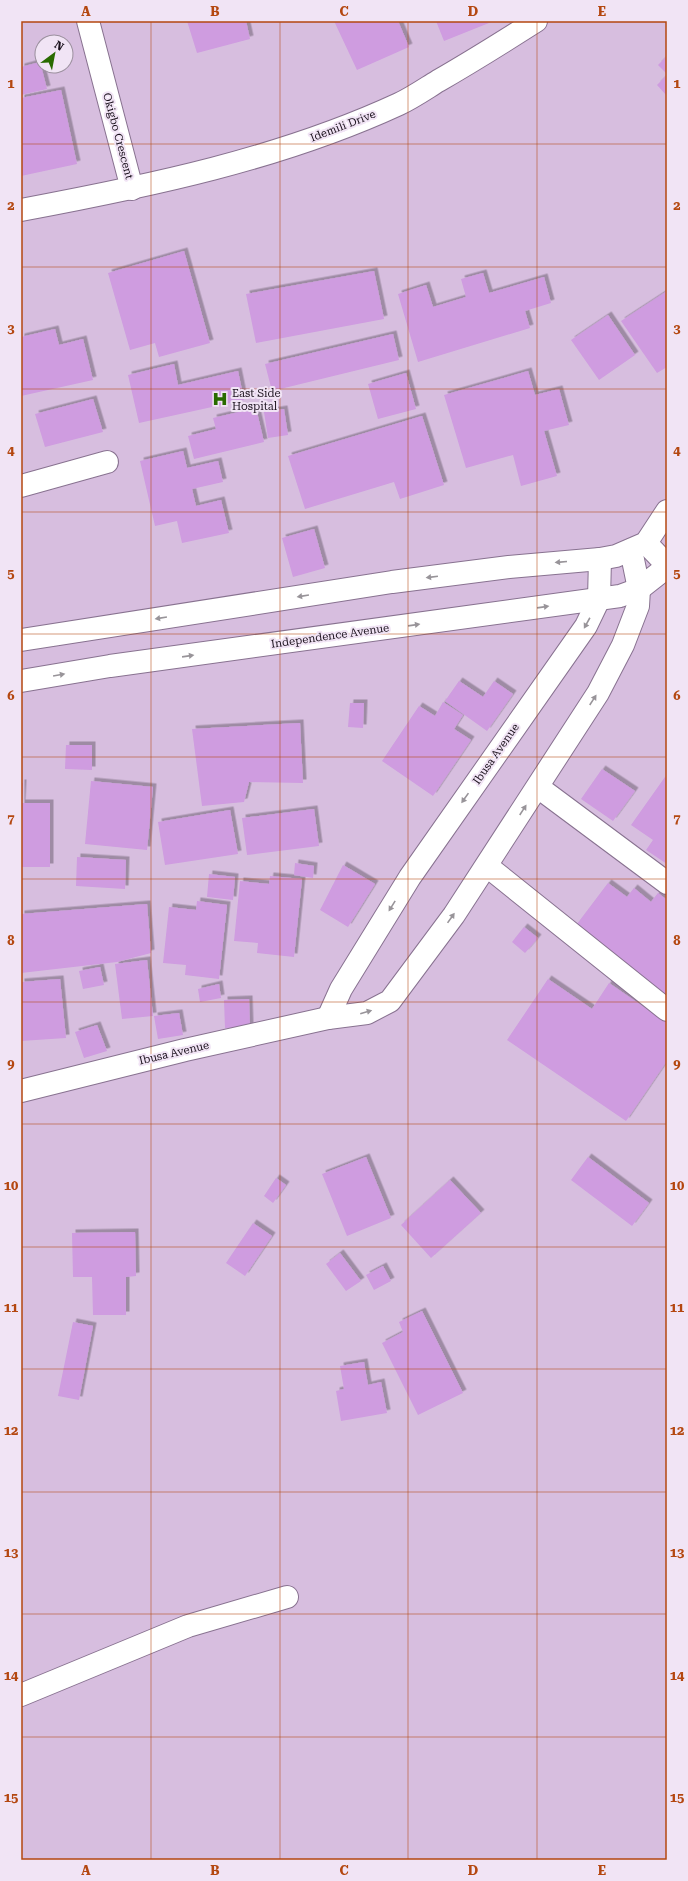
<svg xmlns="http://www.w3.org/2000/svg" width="688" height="1881" font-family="'Roboto Serif',serif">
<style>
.building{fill:#cf9ce0;filter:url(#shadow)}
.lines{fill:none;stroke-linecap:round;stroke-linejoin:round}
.minor-casing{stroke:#887290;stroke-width:24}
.primary-casing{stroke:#887290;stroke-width:24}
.minor{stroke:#fff;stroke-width:22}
.primary{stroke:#fff;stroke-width:22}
.oneway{fill:#989499}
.grid{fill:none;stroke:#b44710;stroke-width:1;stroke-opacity:0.55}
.labels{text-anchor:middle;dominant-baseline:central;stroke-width:4;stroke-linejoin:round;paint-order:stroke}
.street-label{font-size:11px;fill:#1a111c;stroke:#f1e4f5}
.poi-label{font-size:11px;fill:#1a111c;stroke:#f1e4f5;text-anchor:start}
.neatline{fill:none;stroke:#b44710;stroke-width:1.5}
.grid-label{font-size:13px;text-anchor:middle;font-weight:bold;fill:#b44710}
</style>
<defs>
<filter id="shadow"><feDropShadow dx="3.5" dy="-3.5" stdDeviation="0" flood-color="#0004"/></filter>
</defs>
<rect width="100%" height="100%" fill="#d7bedf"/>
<g class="building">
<polygon points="187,21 246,21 250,39 197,53"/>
<polygon points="334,21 398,21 409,47 357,70"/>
<polygon points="436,21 494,21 444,41"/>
<polygon points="667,56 667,74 658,65"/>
<polygon points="40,62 47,89 21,95 21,67"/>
<polygon points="667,75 667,96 657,85"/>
<polygon points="61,90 77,164 21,176 21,98"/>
<polygon points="184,251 210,343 159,357 155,343 130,350 108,273"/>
<polygon points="374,271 384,319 256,343 246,294"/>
<polygon points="483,273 489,293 544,277 551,303 525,311 530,328 418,362 398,294 426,285 433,307 466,297 461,279"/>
<polygon points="667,291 667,367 657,373 621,321"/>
<polygon points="608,315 635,355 599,380 571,340"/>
<polygon points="55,329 59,345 83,339 93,380 21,396 21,337"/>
<polygon points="393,334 399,360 272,391 265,364"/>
<polygon points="174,364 178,385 238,371 244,400 139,423 128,375"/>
<polygon points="528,371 535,395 559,389 569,425 544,431 557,476 521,486 513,455 466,468 444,395"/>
<polygon points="406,373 416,409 378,419 368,384"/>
<polygon points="93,399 103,432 45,447 35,414"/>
<polygon points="256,408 264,442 194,459 188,436 216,429 213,418"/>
<polygon points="284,409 288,435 268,438 264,412"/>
<polygon points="422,416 444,485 400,499 394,482 305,509 288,456"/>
<polygon points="183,451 187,468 218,461 223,482 192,489 196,506 221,500 229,533 182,543 177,521 155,526 140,461"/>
<polygon points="314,529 325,568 293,577 282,538"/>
<polygon points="459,681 483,697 494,681 513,694 487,731 445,701"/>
<polygon points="443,702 463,715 454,729 471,740 433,796 382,761 419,706 435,716"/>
<polygon points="350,703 364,703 363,728 348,727"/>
<polygon points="300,723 303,783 249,782 244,802 202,806 192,729"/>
<polygon points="66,745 92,745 92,770 65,769"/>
<polygon points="602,769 635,791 613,821 581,799"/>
<polygon points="665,777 667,779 667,864 646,850 653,840 631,825"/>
<polygon points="91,781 153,787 147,850 85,844"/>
<polygon points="21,783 23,783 22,803 50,803 50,867 21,867"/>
<polygon points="314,809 319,846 247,855 242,818"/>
<polygon points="230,810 238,854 165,865 158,822"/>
<polygon points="77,857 126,860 125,889 76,886"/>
<polygon points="295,863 314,866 313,878 294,875"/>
<polygon points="343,865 375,884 348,927 320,910"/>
<polygon points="209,874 235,877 233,900 207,897"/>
<polygon points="270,876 302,879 294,957 257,953 258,943 234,941 240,881 269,884"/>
<polygon points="608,883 627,897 634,888 651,902 658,893 667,900 667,1000 574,928"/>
<polygon points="197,901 227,905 219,979 185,975 186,965 163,963 169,907 196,910"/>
<polygon points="147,904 151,953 117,962 21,973 21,914"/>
<polygon points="524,927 538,938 525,953 512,942"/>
<polygon points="147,960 153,1016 122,1019 115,964"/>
<polygon points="100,967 104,985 83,989 79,971"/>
<polygon points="60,979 66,1038 21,1041 21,982"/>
<polygon points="548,979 592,1009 609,983 667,1023 667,1061 626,1121 507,1040"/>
<polygon points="219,984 221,998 200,1002 198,989"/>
<polygon points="249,999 250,1027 225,1028 224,1000"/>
<polygon points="179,1013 183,1035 158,1039 154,1016"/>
<polygon points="97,1025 107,1051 84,1058 75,1032"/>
<polygon points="366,1157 391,1218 347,1236 322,1174"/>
<polygon points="588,1157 649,1203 632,1226 571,1180"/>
<polygon points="276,1178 286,1185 273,1203 264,1196"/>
<polygon points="450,1180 481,1213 431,1258 401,1225"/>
<polygon points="253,1223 272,1236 245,1276 226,1263"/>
<polygon points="135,1232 136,1276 126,1277 126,1315 93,1315 92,1277 73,1277 72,1233"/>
<polygon points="340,1253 361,1281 346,1291 326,1264"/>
<polygon points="383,1266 391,1281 374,1290 366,1275"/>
<polygon points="422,1311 463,1393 418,1415 382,1343 403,1332 399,1322"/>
<polygon points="73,1322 93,1326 79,1400 58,1396"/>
<polygon points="364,1362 368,1385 381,1382 387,1413 341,1421 336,1391 344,1389 340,1366"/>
</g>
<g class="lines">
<defs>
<g id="minor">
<polyline points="88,21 132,189"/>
<path d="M21,210C149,186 280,159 399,104C412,98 425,89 438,81C471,62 503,42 536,21"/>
<polyline points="21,486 107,462"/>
<polyline points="646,543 667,565"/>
<polyline points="538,787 667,883"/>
<polyline points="487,866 667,1010"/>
<polyline points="328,1018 341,989 410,877 586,626 599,599 600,559"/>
<polyline points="21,1091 185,1050 328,1018 367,1013 390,1001 454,915 598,693 623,645 638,606 639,589 631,550"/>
<polyline points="21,1695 188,1626 287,1597"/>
</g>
<g id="primary">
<polyline points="21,640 392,582 509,567 600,559 616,556 646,543 667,511"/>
<polyline points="21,681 110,666 620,596 639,589 667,567"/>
</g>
</defs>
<use href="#minor" class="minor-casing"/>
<use href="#primary" class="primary-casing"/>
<use href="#minor" class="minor"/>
<use href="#primary" class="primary"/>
</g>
<defs><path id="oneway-solid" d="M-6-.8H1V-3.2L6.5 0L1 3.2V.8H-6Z"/></defs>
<g class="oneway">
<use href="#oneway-solid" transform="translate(561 562) rotate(175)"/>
<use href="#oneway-solid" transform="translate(432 577) rotate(173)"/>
<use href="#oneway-solid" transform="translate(303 596) rotate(171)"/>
<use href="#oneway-solid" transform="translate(543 607) rotate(-8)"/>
<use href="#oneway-solid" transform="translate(161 618) rotate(171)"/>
<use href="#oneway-solid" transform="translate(587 623) rotate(119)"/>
<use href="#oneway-solid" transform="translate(414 625) rotate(-8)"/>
<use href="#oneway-solid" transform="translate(188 656) rotate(-8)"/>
<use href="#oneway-solid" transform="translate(59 675) rotate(-10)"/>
<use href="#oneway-solid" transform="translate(593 700) rotate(-57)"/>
<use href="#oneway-solid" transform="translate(465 798) rotate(125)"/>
<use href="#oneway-solid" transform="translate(523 810) rotate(-57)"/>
<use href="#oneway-solid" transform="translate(392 906) rotate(122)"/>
<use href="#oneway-solid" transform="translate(451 918) rotate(-55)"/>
<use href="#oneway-solid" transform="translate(366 1012) rotate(-16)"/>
</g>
<path class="grid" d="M151,21V1860M280,21V1860M408,21V1860M537,21V1860M21,144H667M21,267H667M21,389H667M21,512H667M21,634H667M21,757H667M21,879H667M21,1002H667M21,1124H667M21,1247H667M21,1369H667M21,1492H667M21,1614H667M21,1737H667"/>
<defs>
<symbol id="hospital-bare" viewBox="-9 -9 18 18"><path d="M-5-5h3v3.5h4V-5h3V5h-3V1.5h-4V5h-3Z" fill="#296a00" stroke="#f1e4f5" stroke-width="2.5" paint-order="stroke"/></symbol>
</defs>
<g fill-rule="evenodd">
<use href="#hospital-bare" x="209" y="388" width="22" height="22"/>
</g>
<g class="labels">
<g class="street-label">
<text transform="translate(343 126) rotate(-21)">Idemili Drive</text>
<text transform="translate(118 136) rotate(75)">Okigbo Crescent</text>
<text transform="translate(330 636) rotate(-8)">Independence Avenue</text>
<text transform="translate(496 754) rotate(-55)">Ibusa Avenue</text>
<text transform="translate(174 1053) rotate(-13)">Ibusa Avenue</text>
</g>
<g class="poi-label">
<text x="232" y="393">East Side<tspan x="232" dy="13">Hospital</tspan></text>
</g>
</g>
<rect width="688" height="1881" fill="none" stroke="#f1e4f5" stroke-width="44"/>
<g transform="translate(54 54) rotate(32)"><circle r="19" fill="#f1e4f5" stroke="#9b909e"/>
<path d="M0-3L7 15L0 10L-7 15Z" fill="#296a00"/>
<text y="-6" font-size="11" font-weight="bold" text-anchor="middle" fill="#1a111c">N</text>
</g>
<rect x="22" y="22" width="644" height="1837" class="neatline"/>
<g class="grid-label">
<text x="86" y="16">A</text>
<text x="215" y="16">B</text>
<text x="344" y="16">C</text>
<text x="473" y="16">D</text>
<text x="602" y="16">E</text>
<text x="11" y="88">1</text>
<text x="677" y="88">1</text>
<text x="11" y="210">2</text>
<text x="677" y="210">2</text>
<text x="11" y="333">3</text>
<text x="677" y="333">3</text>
<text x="11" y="455">4</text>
<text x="677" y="455">4</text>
<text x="11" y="578">5</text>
<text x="677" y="578">5</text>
<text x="11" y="700">6</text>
<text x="677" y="700">6</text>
<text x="11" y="823">7</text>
<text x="677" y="823">7</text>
<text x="11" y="945">8</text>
<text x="677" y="945">8</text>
<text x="11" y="1068">9</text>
<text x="677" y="1068">9</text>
<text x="11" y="1190">10</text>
<text x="677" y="1190">10</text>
<text x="11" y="1312">11</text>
<text x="677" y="1312">11</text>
<text x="11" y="1435">12</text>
<text x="677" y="1435">12</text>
<text x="11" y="1557">13</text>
<text x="677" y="1557">13</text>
<text x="11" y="1680">14</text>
<text x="677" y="1680">14</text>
<text x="11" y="1802">15</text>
<text x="677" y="1802">15</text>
<text x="86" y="1875">A</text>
<text x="215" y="1875">B</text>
<text x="344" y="1875">C</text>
<text x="473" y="1875">D</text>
<text x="602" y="1875">E</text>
</g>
</svg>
